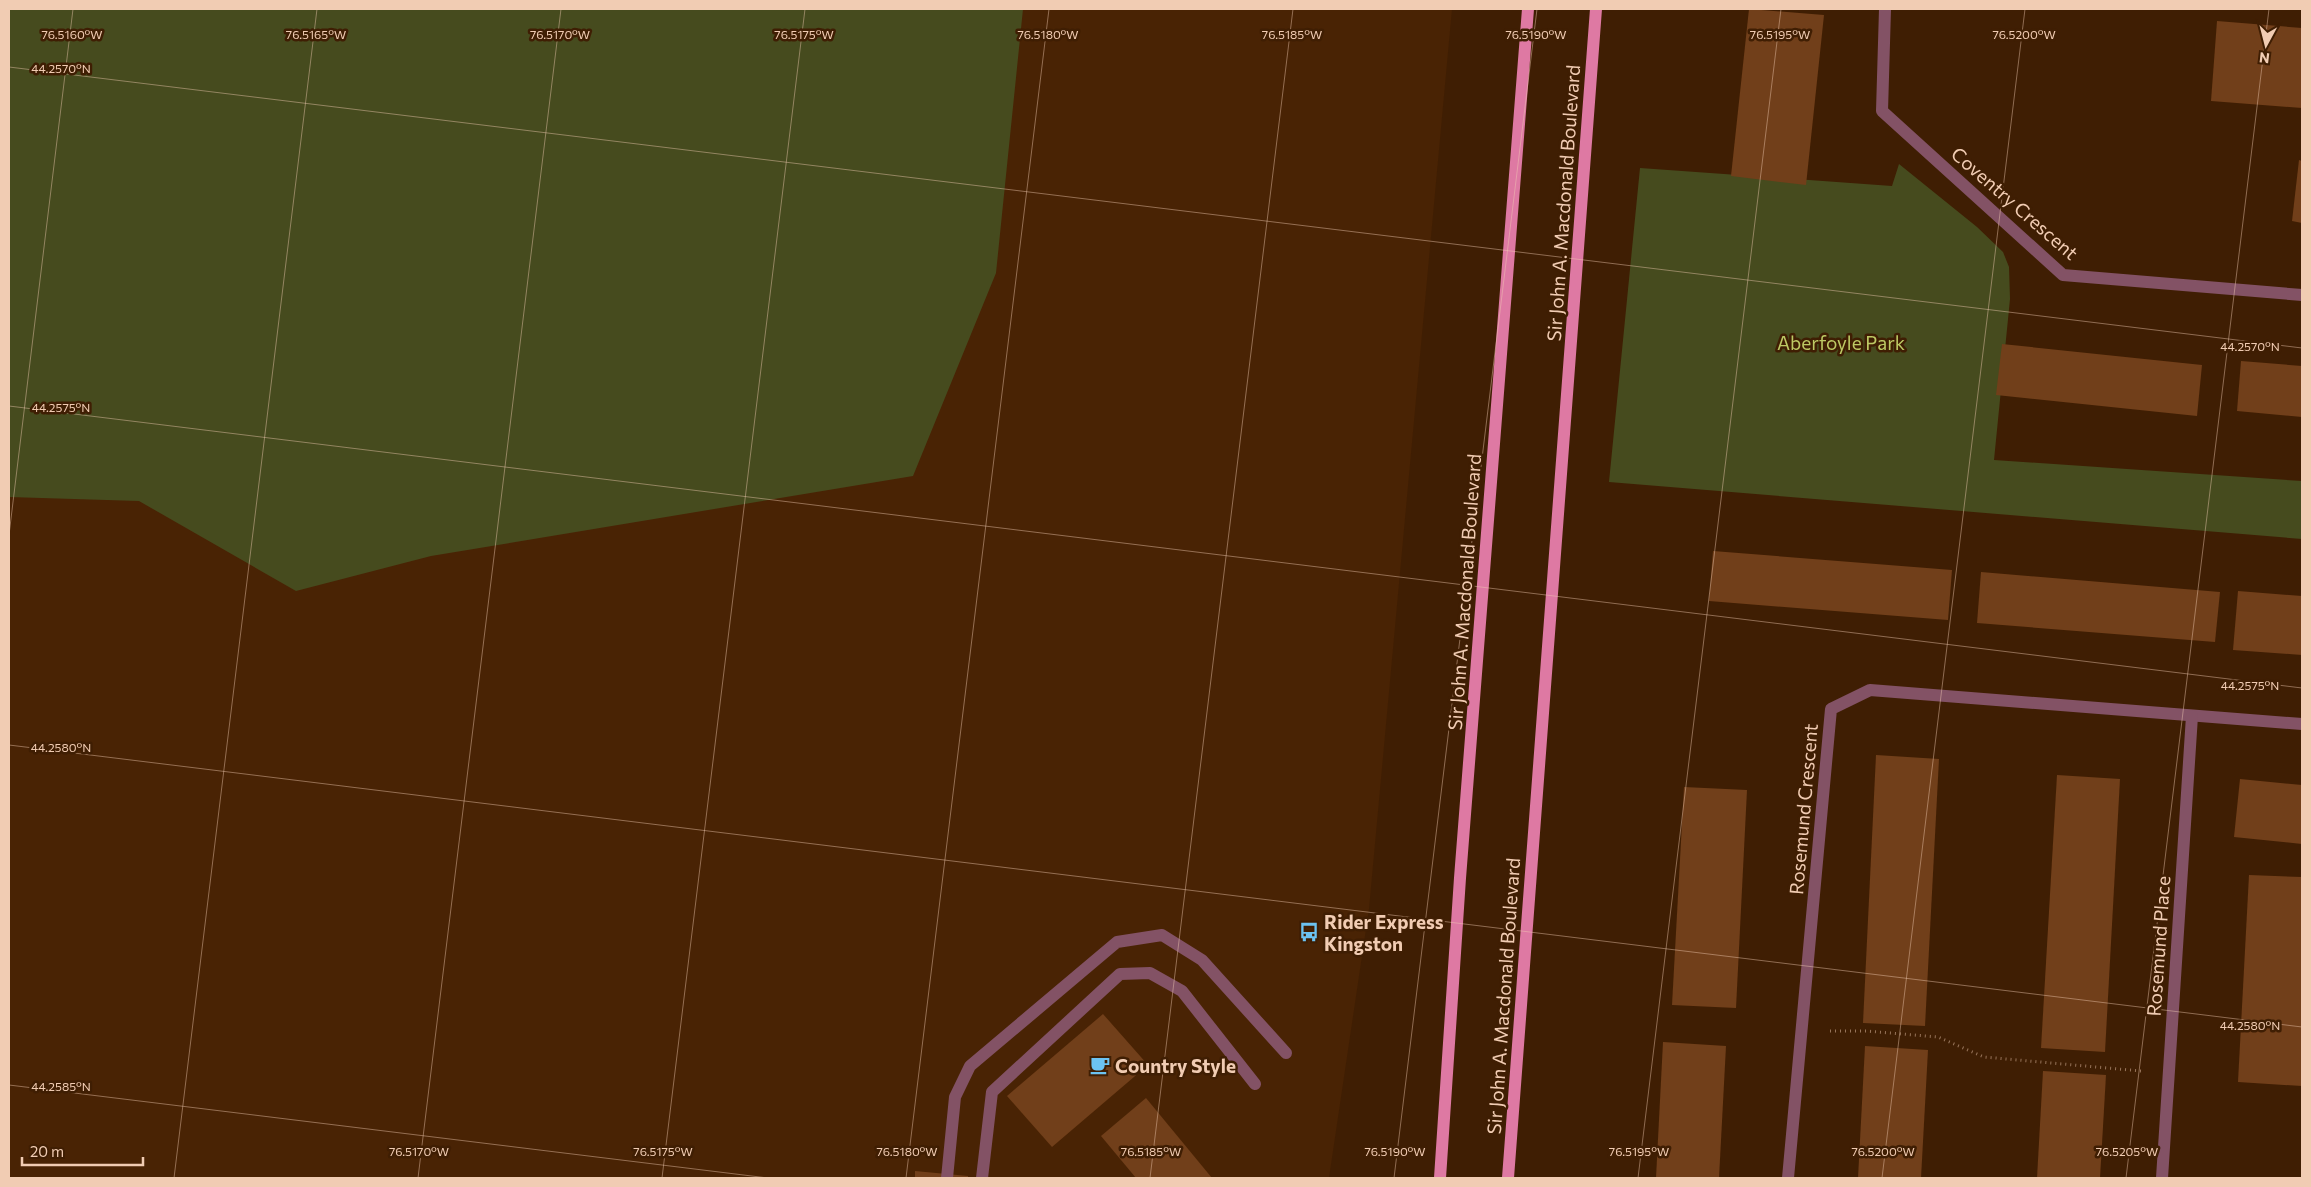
<svg xmlns="http://www.w3.org/2000/svg" width="2311" height="1187" font-family="Commissioner,sans-serif">
<style>
.built{fill:#492304}
.green{fill:#464b1e}
.building{fill:#713f1a}
.lines{fill:none;stroke-linecap:round;stroke-linejoin:round}
.path{stroke:#97745a;stroke-width:3;stroke-dasharray:1 4;stroke-linecap:butt}
.minor{stroke:#835265;stroke-width:12}
.major{stroke:#de79a3;stroke-width:12}
.ticks{fill:none;stroke:#f1ccb3;stroke-width:1;stroke-opacity:0.45}
.labels{text-anchor:middle;dominant-baseline:central;stroke-width:5;stroke-linejoin:round;paint-order:stroke}
.street-label{font-size:19px;fill:#f1ccb3;stroke:#3f1e03}
.park-label{font-size:19px;fill:#bdc964;stroke:#3f1e03}
.poi-label{font-size:19px;font-weight:bold;fill:#f1ccb3;stroke:#3f1e03;text-anchor:start}
.ticks-label{font-size:12px;text-anchor:middle;fill:#f1ccb3;stroke:#3f1e03;stroke-width:5;stroke-linejoin:round;paint-order:stroke}
</style>
<rect width="100%" height="100%" fill="#3f1e03"/>
<polygon class="built" points="9,9 1452,9 1369,909 1329,1178 9,1178"/>
<g class="green">
<polygon points="9,9 1023,9 996,273 913,476 431,556 296,591 139,501 9,497"/>
<polygon points="1899,164 1977,227 2003,252 2009,267 2010,299 1994,460 2302,481 2302,539 1609,482 1640,168 1892,186"/>
</g>
<g class="building">
<polygon points="1749,9 1824,15 1806,185 1731,176"/>
<polygon points="2217,21 2302,28 2302,108 2211,101"/>
<polygon points="2299,160 2302,161 2302,223 2292,221"/>
<polygon points="2002,344 2202,365 2197,416 1996,395"/>
<polygon points="2241,361 2302,366 2302,417 2237,411"/>
<polygon points="1713,551 1952,570 1948,620 1709,601"/>
<polygon points="1981,572 2220,592 2215,642 1977,623"/>
<polygon points="2238,591 2302,596 2302,655 2233,650"/>
<polygon points="1876,755 1939,759 1925,1026 1863,1023"/>
<polygon points="2057,775 2120,779 2105,1052 2041,1048"/>
<polygon points="2240,779 2302,785 2302,844 2234,837"/>
<polygon points="1684,787 1747,790 1736,1008 1672,1005"/>
<polygon points="2249,875 2302,877 2302,1086 2238,1082"/>
<polygon points="1103,1014 1148,1065 1052,1147 1007,1096"/>
<polygon points="1663,1042 1726,1046 1719,1178 1656,1178"/>
<polygon points="1865,1046 1928,1050 1921,1178 1858,1178"/>
<polygon points="2043,1071 2106,1075 2100,1178 2037,1178"/>
<polygon points="1146,1098 1212,1178 1136,1178 1101,1136"/>
<polygon points="915,1171 968,1176 968,1178 915,1178"/>
</g>
<g class="lines">
<polyline class="path" points="1830,1031 1866,1031 1938,1037 1984,1057 2141,1071"/>
<g class="minor">
<polyline points="1885,9 1882,111 2063,275 2302,295"/>
<polyline points="947,1178 955,1097 970,1066 1117,942 1162,935 1202,960 1286,1053"/>
<polyline points="982,1178 992,1092 1120,974 1150,973 1182,991 1255,1084"/>
<polyline points="1788,1178 1831,709 1870,690 2302,724"/>
<polyline points="2162,1178 2192,716"/>
</g>
<g class="major">
<polyline points="1440,1178 1460,878 1528,9"/>
<polyline points="1508,1178 1596,9"/>
</g>
</g>
<path class="ticks" d="M9,67L2302,348M9,406L2302,688M9,535L73,9M9,745L2302,1027M9,1085L768,1178M174,1178L317,9M418,1178L561,9M662,1178L805,9M906,1178L1049,9M1150,1178L1293,9M1394,1178L1537,9M1638,1178L1781,9M1882,1178L2025,9M2126,1178L2269,9"/>
<defs>
<symbol id="bus-bare" viewBox="-9 -9 18 18"><path d="M-5-6H5V4H4V6H2V4H-2V6H-4V4H-5ZM-3.5-4V0h7V-4ZM-3.5 1.2v1.5H-2V1.2ZM2 1.2v1.5H3.5V1.2Z" fill="#6cc3f2" stroke="#3f1e03" stroke-width="2.5" paint-order="stroke"/></symbol>
<symbol id="cafe-bare" viewBox="-9 -9 18 18"><path d="M-5.5-4.5H6V0H3Q3 3.5 0 3.5H-2.5Q-5.5 3.5-5.5 0ZM3-3.2v2h1.7v-2ZM-6 4.5H4V6H-6Z" fill="#6cc3f2" stroke="#3f1e03" stroke-width="2.5" paint-order="stroke"/></symbol>
</defs>
<g fill-rule="evenodd">
<use href="#bus-bare" x="1295" y="918" width="28" height="28"/>
<use href="#cafe-bare" x="1086" y="1051" width="28" height="28"/>
</g>
<g class="labels">
<g class="street-label">
<text transform="translate(1563 203) rotate(-86)">Sir John A. Macdonald Boulevard</text>
<text transform="translate(2015 203) rotate(41)">Coventry Crescent</text>
<text transform="translate(1464 592) rotate(-86)">Sir John A. Macdonald Boulevard</text>
<text transform="translate(1803 809) rotate(-85)">Rosemund Crescent</text>
<text transform="translate(2158 946) rotate(-86)">Rosemund Place</text>
<text transform="translate(1503 996) rotate(-86)">Sir John A. Macdonald Boulevard</text>
</g>
<g class="park-label">
<text x="1841" y="342">Aberfoyle Park</text>
</g>
<g class="poi-label">
<text x="1324" y="921">Rider Express<tspan x="1324" dy="22">Kingston</tspan></text>
<text x="1115" y="1065">Country Style</text>
</g>
</g>
<g class="ticks-label">
<text x="72" y="39">76.5160°W</text>
<text x="316" y="39">76.5165°W</text>
<text x="560" y="39">76.5170°W</text>
<text x="804" y="39">76.5175°W</text>
<text x="1048" y="39">76.5180°W</text>
<text x="1292" y="39">76.5185°W</text>
<text x="1536" y="39">76.5190°W</text>
<text x="1780" y="39">76.5195°W</text>
<text x="2024" y="39">76.5200°W</text>
<text x="61" y="73">44.2570°N</text>
<text x="2250" y="351">44.2570°N</text>
<text x="61" y="412">44.2575°N</text>
<text x="2250" y="690">44.2575°N</text>
<text x="61" y="752">44.2580°N</text>
<text x="2250" y="1030">44.2580°N</text>
<text x="61" y="1091">44.2585°N</text>
<text x="419" y="1156">76.5170°W</text>
<text x="663" y="1156">76.5175°W</text>
<text x="907" y="1156">76.5180°W</text>
<text x="1151" y="1156">76.5185°W</text>
<text x="1395" y="1156">76.5190°W</text>
<text x="1639" y="1156">76.5195°W</text>
<text x="1883" y="1156">76.5200°W</text>
<text x="2127" y="1156">76.5205°W</text>
</g>
<rect width="2311" height="1187" fill="none" stroke="#f1ccb3" stroke-width="20"/>
<g transform="translate(2266 45) rotate(187)" stroke="#3f1e03" stroke-width="4" paint-order="stroke">
<path d="M0-4L9 19L0 12L-9 19Z" fill="#f1ccb3"/>
<text y="-8" font-size="14" font-weight="bold" text-anchor="middle" fill="#f1ccb3">N</text>
</g>
<path d="M22 1157v8h121v-8" fill="none" stroke="#f1ccb3" stroke-width="2.5"/>
<text x="30" y="1157" font-size="15" fill="#f1ccb3" stroke="#3f1e03" stroke-width="4" paint-order="stroke">20 m</text>
</svg>
